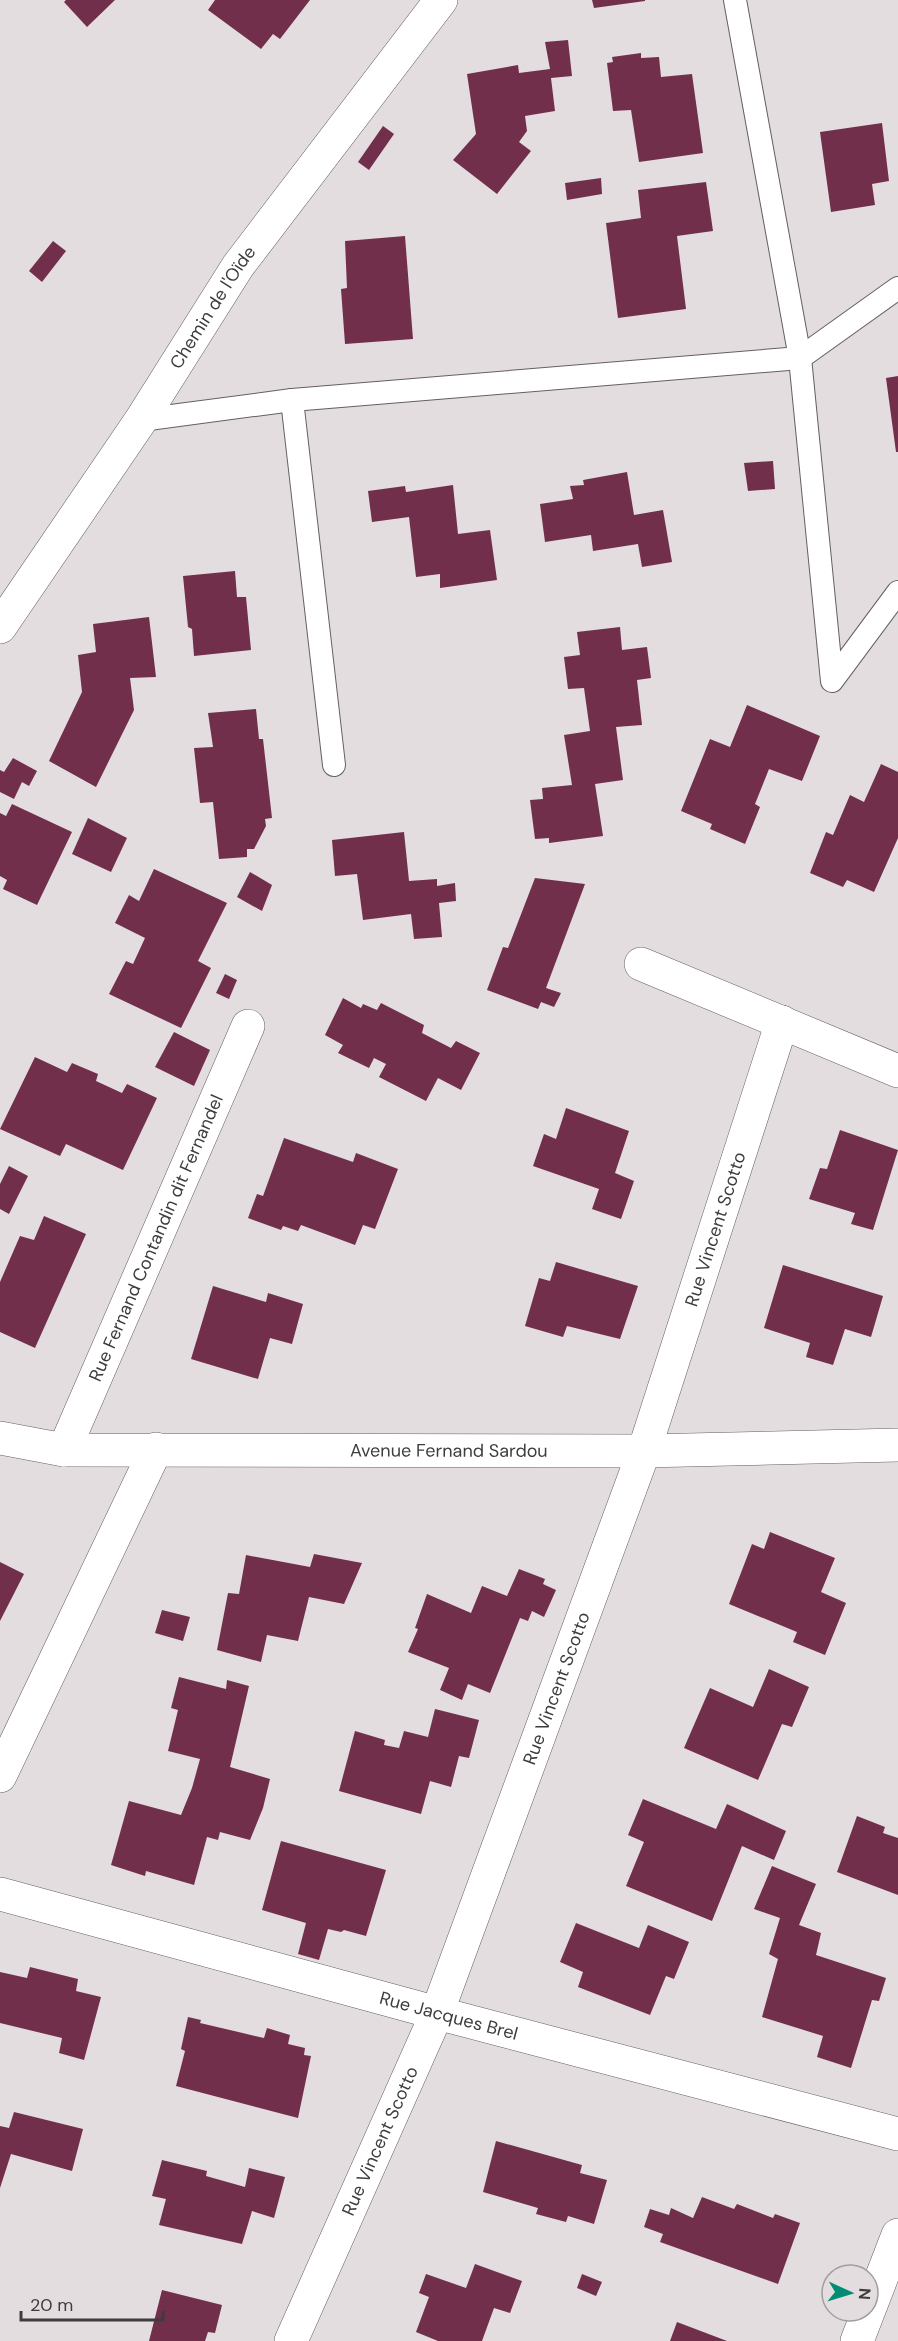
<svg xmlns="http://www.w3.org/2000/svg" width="898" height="2341" font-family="'DM Sans',sans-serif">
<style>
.building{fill:#712f4c}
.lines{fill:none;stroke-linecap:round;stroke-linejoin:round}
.lane-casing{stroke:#655f61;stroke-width:24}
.street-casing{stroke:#655f61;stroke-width:34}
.secondary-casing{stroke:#655f61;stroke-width:34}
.lane{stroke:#fff;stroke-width:22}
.street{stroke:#fff;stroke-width:33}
.secondary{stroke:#fff;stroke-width:33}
.labels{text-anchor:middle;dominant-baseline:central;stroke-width:6;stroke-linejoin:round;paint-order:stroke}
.street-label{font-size:18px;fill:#3e3c3d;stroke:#e4dde0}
</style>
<rect width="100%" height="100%" fill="#e4dde0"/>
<g class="building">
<polygon points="66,0 115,0 87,27 64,2"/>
<polygon points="215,0 310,0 280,39 273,34 261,49 208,10"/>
<polygon points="592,0 645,0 645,1 594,8"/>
<polygon points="568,40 572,76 551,78 555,111 525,116 527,131 519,142 531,151 497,194 453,160 476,134 467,74 518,65 519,73 550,69 545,42"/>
<polygon points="641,53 641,58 659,57 661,77 692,74 703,153 639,162 631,110 613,111 607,63 613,62 612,57"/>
<polygon points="882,123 889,181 872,184 875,205 831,212 820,132"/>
<polygon points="383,126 394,134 369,170 358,162"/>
<polygon points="601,178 602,194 567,200 565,183"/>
<polygon points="706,182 713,231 677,236 686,309 618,318 606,223 641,218 638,190"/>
<polygon points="405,236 413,339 345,344 341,289 347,288 345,241"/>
<polygon points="53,241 66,251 42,282 29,271"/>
<polygon points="898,376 898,452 896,452 886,378"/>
<polygon points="773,461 775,489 748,491 744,463"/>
<polygon points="627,472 634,515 663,510 672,562 642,567 638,544 593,551 591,535 545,542 540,504 573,499 570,486 584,485 583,480"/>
<polygon points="453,485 458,534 490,530 497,580 440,588 440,574 416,577 409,517 372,522 368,491 405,486 406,492"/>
<polygon points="235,571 237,597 246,597 251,650 194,656 192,629 188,627 183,576"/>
<polygon points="149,617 156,677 130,678 134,710 96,787 49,761 82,692 78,655 96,652 93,624"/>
<polygon points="620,627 622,650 647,647 651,678 637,680 642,725 616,727 623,780 595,784 603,836 549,843 549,838 535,839 530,800 543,799 542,788 572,785 564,735 590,731 584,688 568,689 564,657 580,655 577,632"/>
<polygon points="747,705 820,736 802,781 769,769 755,804 760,807 745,844 710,829 712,824 681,811 710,739 730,747"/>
<polygon points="256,709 259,739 263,739 272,818 265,819 266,826 254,849 247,849 247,857 219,859 213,802 200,803 194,748 213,747 208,713"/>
<polygon points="13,758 37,771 29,786 22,782 14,799 0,792 0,770 4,772"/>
<polygon points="881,764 898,772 898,838 874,892 847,880 843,887 810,873 826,832 833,835 850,795 864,802"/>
<polygon points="12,804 72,832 37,905 3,889 7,880 0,876 0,813 6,816"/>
<polygon points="88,818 127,838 111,872 72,854"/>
<polygon points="404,832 409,881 437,879 437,886 455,883 456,901 439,903 442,937 414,939 411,914 363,920 357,874 335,876 332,840"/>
<polygon points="154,869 227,903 198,961 211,968 181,1028 109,994 126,961 133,964 145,938 115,923 129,895 139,901"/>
<polygon points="250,872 272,885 262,911 237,897"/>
<polygon points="535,878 585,884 546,988 561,993 554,1007 541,1002 538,1009 487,990 503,947 508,948"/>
<polygon points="225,974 237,980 229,999 216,993"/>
<polygon points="343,998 361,1008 363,1004 377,1010 381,1003 424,1025 422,1033 451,1048 456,1041 480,1053 461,1090 438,1078 426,1101 379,1077 386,1064 374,1058 369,1068 338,1053 343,1045 325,1035"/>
<polygon points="174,1032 210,1050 194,1086 155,1067"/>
<polygon points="35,1057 67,1072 72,1063 98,1074 96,1081 122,1093 127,1084 157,1098 123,1170 66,1144 60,1156 0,1129"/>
<polygon points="566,1108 629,1131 615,1173 634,1181 621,1219 592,1209 599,1189 533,1166 544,1134 556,1139"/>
<polygon points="840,1130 898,1150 873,1230 851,1224 855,1213 809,1199 820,1168 827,1169"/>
<polygon points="284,1138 353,1162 356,1153 398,1169 375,1229 363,1225 355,1245 301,1225 298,1231 283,1226 281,1230 248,1218 257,1194 263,1196"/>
<polygon points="9,1166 28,1176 9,1214 0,1209 0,1184"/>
<polygon points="44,1216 86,1234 35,1348 0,1332 0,1282 20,1236 34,1240"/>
<polygon points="556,1262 638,1286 620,1339 567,1326 563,1337 525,1326 539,1278 550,1281"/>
<polygon points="783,1265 883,1296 871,1337 845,1329 833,1365 806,1357 810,1343 764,1328"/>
<polygon points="213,1286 266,1302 268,1293 303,1304 292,1344 270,1338 258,1379 191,1359"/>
<polygon points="770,1532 835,1558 821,1592 846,1603 825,1655 793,1642 797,1632 729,1604 752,1544 764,1549"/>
<polygon points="314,1554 362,1563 344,1604 309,1597 298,1641 267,1635 261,1662 217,1650 228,1593 239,1594 246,1555 310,1567"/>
<polygon points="0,1562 24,1574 0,1621"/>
<polygon points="519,1569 545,1579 543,1584 556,1590 544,1617 532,1611 528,1621 520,1618 490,1693 468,1684 462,1700 440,1690 449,1668 408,1652 418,1629 415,1628 427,1594 471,1613 482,1586 507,1596"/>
<polygon points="162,1610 190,1617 183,1641 155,1633"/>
<polygon points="769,1669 809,1687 792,1727 782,1724 758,1780 684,1748 710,1688 753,1707"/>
<polygon points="179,1677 226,1689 227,1680 249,1686 230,1767 270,1779 263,1808 250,1840 220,1832 218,1840 207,1837 194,1885 146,1871 145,1876 111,1865 129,1801 181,1815 192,1788 200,1759 168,1751 178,1710 171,1708"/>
<polygon points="435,1709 479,1720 469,1758 459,1756 451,1787 430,1781 421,1814 339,1791 355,1731 385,1740 384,1745 399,1748 404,1731 428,1737"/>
<polygon points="643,1799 716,1829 727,1804 786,1831 774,1860 742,1846 712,1921 626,1886 644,1842 628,1835"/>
<polygon points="857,1816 885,1827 883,1833 898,1838 898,1895 837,1872"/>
<polygon points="281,1841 386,1870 366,1936 344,1930 341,1932 328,1929 319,1960 298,1954 306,1923 262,1910"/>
<polygon points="772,1866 816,1884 799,1925 821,1933 816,1955 886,1978 879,2001 872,2000 851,2068 817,2057 823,2036 762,2017 778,1959 769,1954 780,1918 754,1909"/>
<polygon points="576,1923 639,1948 648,1925 689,1942 674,1979 666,1976 650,2015 578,1987 583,1972 560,1962"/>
<polygon points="30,1967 78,1979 76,1991 101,1997 84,2060 59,2053 62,2038 0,2023 0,1972 27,1978"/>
<polygon points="188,2017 201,2020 200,2023 264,2038 267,2028 290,2035 288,2044 305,2048 304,2055 311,2056 298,2118 176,2086 185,2051 181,2049"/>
<polygon points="14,2112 83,2129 72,2171 11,2154 0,2188 0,2126 9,2128"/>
<polygon points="496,2141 582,2165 580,2173 607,2180 594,2224 568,2216 566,2222 536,2214 538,2208 483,2192"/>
<polygon points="162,2160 207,2171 206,2176 245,2187 249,2168 285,2177 274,2218 252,2211 242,2244 159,2225 166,2199 152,2196"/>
<polygon points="702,2197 734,2209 737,2204 773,2218 775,2214 800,2223 778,2284 660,2242 663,2234 644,2227 650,2209 669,2215 671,2208 693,2218"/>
<polygon points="475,2264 522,2281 510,2313 494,2308 482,2341 438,2341 416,2332 429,2297 419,2293 426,2274 466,2288"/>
<polygon points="582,2274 602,2282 596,2296 577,2288"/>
<polygon points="162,2290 222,2305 215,2333 208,2332 205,2341 149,2341"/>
<polygon points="677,2322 727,2341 670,2341"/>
</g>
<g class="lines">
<defs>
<g id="lane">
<polyline points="735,0 800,358 832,681 898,592"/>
<polyline points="292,400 334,765"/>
<polyline points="141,420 292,400 800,358 898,288"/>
</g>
<g id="street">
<polyline points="641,964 898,1071"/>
<path id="s1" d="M0,1438L64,1450L644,1451L898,1445"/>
<path id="s2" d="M64,1450L248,1026"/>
<polyline points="0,1776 156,1449"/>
<path id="s3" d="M0,1894L437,2013L898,2134"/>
<path id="s4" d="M291,2341L437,2013L644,1451L782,1022"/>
<polyline points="857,2341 898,2235"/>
</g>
<g id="secondary">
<path id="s5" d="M0,627L141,420L238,266L441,0"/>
</g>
</defs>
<use href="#lane" class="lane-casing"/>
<use href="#street" class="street-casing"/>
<use href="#secondary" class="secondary-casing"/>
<use href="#lane" class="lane"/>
<use href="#street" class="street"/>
<use href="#secondary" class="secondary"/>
</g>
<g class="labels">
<g class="street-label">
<text stroke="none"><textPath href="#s5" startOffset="384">Chemin de l'Oïde</textPath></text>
<text stroke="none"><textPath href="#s4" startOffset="1191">Rue Vincent Scotto</textPath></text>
<text stroke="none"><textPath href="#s2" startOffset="231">Rue Fernand Contandin dit Fernandel</textPath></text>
<text stroke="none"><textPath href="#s1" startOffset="450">Avenue Fernand Sardou</textPath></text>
<text stroke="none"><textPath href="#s4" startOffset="705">Rue Vincent Scotto</textPath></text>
<text stroke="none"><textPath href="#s3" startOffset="465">Rue Jacques Brel</textPath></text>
<text stroke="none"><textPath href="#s4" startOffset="219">Rue Vincent Scotto</textPath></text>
</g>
</g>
<g transform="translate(850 2293) rotate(94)"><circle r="28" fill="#e4dde0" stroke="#a29d9f" stroke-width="1.5"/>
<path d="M0-4.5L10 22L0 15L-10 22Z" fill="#018c74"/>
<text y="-9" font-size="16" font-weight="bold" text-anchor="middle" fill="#3e3c3d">N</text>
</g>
<path d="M21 2311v9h142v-9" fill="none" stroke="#3e3c3d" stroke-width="3"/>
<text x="30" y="2311" font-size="18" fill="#3e3c3d" stroke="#e4dde0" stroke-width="4.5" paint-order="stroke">20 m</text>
</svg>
